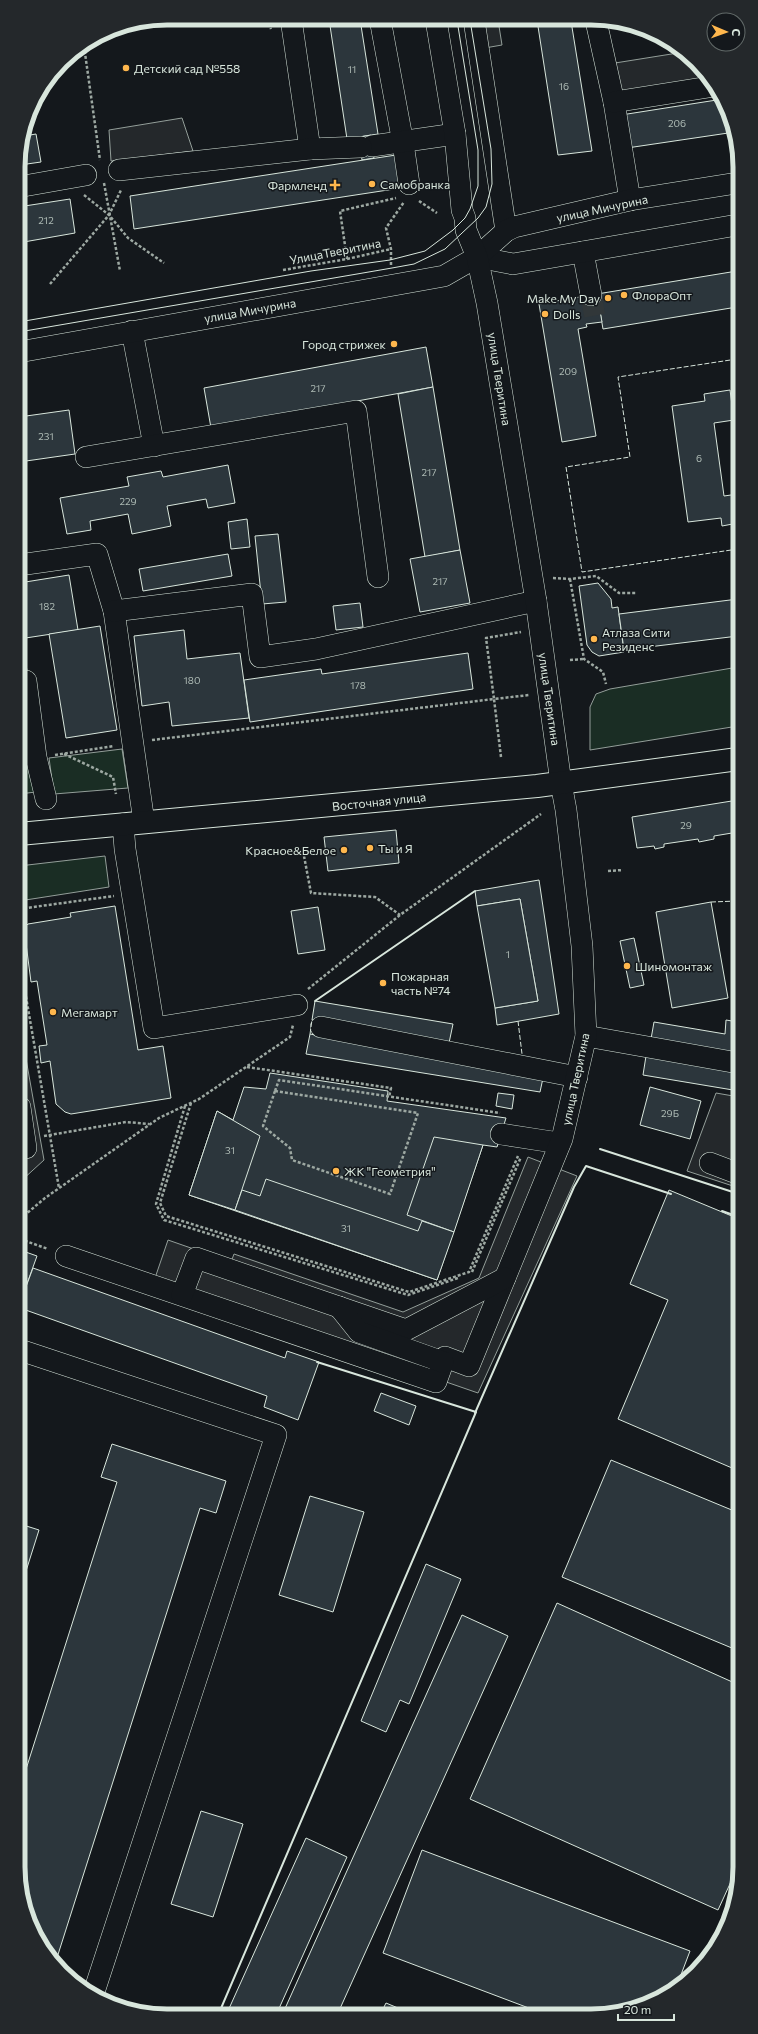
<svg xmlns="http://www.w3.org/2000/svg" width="758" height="2034" font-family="Commissioner,sans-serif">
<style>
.green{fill:#1a2d24;stroke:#939e99}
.parking{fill:#24282b;stroke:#939e99}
.building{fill:#2c363c;stroke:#d8e6dc}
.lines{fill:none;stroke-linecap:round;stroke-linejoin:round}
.minor-tunnel{stroke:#313739;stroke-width:21;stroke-dasharray:21 10;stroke-linecap:butt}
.minor-casing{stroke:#d8e6dc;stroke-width:22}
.major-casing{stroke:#d8e6dc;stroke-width:24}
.path{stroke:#9da8a2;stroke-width:2.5;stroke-dasharray:3 2;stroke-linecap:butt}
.minor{stroke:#14181c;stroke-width:21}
.major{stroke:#14181c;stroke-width:22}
.tram{stroke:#d8e6dc;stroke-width:1}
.fence{stroke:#d8e6dc;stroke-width:1;stroke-dasharray:5 2;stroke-linecap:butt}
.wall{stroke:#d8e6dc;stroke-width:2}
.poi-dot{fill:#ffb74d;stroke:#14181c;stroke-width:1.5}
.labels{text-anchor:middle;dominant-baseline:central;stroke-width:3;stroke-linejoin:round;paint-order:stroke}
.number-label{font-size:10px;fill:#adbab4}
.poi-label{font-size:12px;fill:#d8e6dc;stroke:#14181c;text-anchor:start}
.street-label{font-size:12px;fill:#d8e6dc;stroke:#14181c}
.rim{fill:none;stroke:#d8e6dc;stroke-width:5}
</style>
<rect width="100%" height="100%" fill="#14181c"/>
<g class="green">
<polygon points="738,667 738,726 590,750 590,707 596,694 610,689"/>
<polygon points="19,709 36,792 19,794"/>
<polygon points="122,749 128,788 54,794 49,758"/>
<polygon points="105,856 109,887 19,901 19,866"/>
</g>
<g class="parking">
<polygon points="474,20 498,20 502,45 479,49"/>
<polygon points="684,52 698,64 701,84 621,97 615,63"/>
<polygon points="182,118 193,151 111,161 109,130"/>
<polygon points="20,1025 44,1160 21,1181 20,1181"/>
<polygon points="716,1093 739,1097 739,1188 687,1171"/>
<polygon points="528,1157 577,1176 478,1393 154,1281 168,1240 231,1262 234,1254 403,1312 479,1278"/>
</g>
<g class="building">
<polygon points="329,19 360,19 378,134 347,139"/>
<polygon points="537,20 571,21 592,151 558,155"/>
<polygon points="723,99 735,132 627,148 621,115"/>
<polygon points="36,134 41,162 20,165 18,157 24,136"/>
<polygon points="371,135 374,158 362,160 359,137"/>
<polygon points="396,155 401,188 134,229 130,196"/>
<polygon points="70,199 75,233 18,243 18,207"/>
<polygon points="737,271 737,307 603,329 597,294"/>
<polygon points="597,294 602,322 586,324 587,327 578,329 596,436 562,442 539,304"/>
<polygon points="426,347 433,387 211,428 204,388"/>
<polygon points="433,387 460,550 425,557 398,394"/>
<polygon points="730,390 734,420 714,423 724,496 738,494 738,523 722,526 721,518 688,522 672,406 705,401 704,394"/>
<polygon points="69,410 75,454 19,462 19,417"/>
<polygon points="228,465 235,503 208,508 206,499 167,506 171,526 132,534 128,514 90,521 91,530 67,534 60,498 129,486 127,477 161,471 163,477"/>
<polygon points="247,519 250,547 231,549 228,522"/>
<polygon points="278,534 286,602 262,604 255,536"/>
<polygon points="460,550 470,603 420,612 410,559"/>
<polygon points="228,554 232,576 143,591 139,569"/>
<polygon points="69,575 78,630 19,639 19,583"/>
<polygon points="598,583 611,599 612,608 618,607 624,652 599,656 592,652 587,645 579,586"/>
<polygon points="738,599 738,636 624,650 619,614"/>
<polygon points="360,603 363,627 336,630 333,606"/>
<polygon points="100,626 117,730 66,738 49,634"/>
<polygon points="184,630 187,659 240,653 249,718 172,726 169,702 142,706 134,636"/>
<polygon points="19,639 22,639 27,671 19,672"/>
<polygon points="468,653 473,689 250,722 244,680 321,669 322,674"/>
<polygon points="738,800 738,832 714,836 714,839 699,842 698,839 664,844 664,847 655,849 654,846 637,848 632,817"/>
<polygon points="396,830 399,863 328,871 324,837"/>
<polygon points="539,880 559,1014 497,1025 495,1008 538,1001 520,899 477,906 475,891"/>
<polygon points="520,899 538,1001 495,1008 477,906"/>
<polygon points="711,902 728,998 672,1008 656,912"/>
<polygon points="115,906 138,1050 163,1046 171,1098 71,1114 65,1112 56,1104 50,1061 41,1063 39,1046 47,1045 37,981 31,982 24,928 28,924 71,917 70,913"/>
<polygon points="318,907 325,950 298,954 291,911"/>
<polygon points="634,938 644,985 630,988 620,941"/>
<polygon points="315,1001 453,1024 449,1043 312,1020"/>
<polygon points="726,1020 738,1022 738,1054 651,1039 654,1022 725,1034"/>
<polygon points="310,1034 543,1078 540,1092 306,1054"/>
<polygon points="646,1056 738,1072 739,1091 643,1075"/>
<polygon points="270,1073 388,1091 387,1101 506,1118 497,1147 483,1145 437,1280 189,1195 217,1111 233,1120 244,1087 266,1089"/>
<polygon points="650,1087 701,1101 690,1139 640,1125"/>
<polygon points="498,1093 514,1095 512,1109 496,1106"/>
<polygon points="217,1111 260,1136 235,1210 189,1195"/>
<polygon points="434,1137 483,1145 454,1232 407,1215"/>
<polygon points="266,1179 418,1231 422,1221 454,1232 437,1280 235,1210 242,1190 260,1196"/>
<polygon points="669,1190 739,1219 739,1471 618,1419 668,1300 630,1284"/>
<polygon points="20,1250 37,1256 20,1303"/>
<polygon points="33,1268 285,1358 287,1351 319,1362 298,1420 264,1407 267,1396 20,1308 20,1303"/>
<polygon points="381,1393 416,1406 409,1425 374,1411"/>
<polygon points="112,1444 226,1481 216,1513 200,1508 55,1964 38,1941 21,1897 21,1785 117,1482 101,1477"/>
<polygon points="611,1460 739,1513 739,1651 562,1577"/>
<polygon points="310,1496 364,1512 333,1612 279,1595"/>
<polygon points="20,1524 39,1530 20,1590"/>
<polygon points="426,1564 461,1579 409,1704 400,1700 386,1732 361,1721"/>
<polygon points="557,1603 739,1685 740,1862 718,1910 470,1799"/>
<polygon points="462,1615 508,1636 338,2013 283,2013"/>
<polygon points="201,1811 243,1824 213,1917 171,1904"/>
<polygon points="306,1838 347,1857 277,2013 227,2013"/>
<polygon points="422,1850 690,1951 676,1988 666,1996 621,2013 542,2013 383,1953"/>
<polygon points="386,2003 410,2013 381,2013"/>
</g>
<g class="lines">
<polyline class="minor-tunnel" points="591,295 596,323"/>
<defs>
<g id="minor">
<polyline points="291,19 310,149"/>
<polyline points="380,19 403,143 409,184"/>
<polyline points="474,20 506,231"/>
<polyline points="596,21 614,102 630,200"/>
<polyline points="614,102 715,86"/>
<polyline points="372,146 455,134"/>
<polyline points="119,170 310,149 361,147"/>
<polyline points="18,187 86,175"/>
<polyline points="583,252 591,295"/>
<polyline points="477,257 513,264 737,225"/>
<polyline points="132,331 154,446"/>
<polyline points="19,352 444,276 477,257 506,231 514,227 630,200 737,183"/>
<polyline points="86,457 356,411 378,577"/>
<polyline points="19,565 97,554 114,611 144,822"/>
<polyline points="114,611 252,594 260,657 316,649 536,601"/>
<polyline points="19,682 26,681 36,757 46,799"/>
<polyline points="123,824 125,849 154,1028 297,1005"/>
<polyline points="321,1027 577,1077"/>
<polyline points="586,1036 738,1063"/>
<polyline points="20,1107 26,1148 20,1149"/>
<polyline points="501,1134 559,1143"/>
<polyline points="710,1163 739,1174"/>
<polyline points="66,1256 436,1382 445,1357 469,1366 562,1139 586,1036 582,946 566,810 561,783 536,601 487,303 477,257 466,230 465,218 462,210 455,134 436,20"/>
<polyline points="182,1295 196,1258 406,1330 505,1278"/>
<polyline points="339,1307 359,1332 443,1362"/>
<polyline points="20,1350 276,1435 93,1995"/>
</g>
<polyline id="major" points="19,834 537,786 738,759"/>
</defs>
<use href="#minor" class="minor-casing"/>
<use href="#major" class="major-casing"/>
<g class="path">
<polyline points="266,19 271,29"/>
<polyline points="84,46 100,160"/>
<polyline points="104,183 120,271"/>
<polyline points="84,195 109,215 128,238 164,263"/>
<polyline points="419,201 437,213"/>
<polyline points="347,259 340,211 396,198"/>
<polyline points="391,265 391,249 386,228 404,202"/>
<polyline points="283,270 347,259 391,249"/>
<polyline points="50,284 109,215 121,190"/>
<polyline points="553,578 570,579 596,576 619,593 637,593"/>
<polyline points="570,579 584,659 603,672 606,684"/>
<polyline points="570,660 584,659"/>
<polyline points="152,740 494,699 486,638 521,632"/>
<polyline points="64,754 113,777 116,794"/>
<polyline points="55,755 114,746"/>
<polyline points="501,757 494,699 529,695"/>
<polyline points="304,856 311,893 375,897 400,915"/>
<polyline points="608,871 623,870"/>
<polyline points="19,909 114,896"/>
<polyline points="20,962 59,1188"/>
<polyline points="308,989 400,915 541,814"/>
<polyline points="247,1067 391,1088 389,1097"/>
<polyline points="275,1091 279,1080 500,1113"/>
<polygon points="275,1091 418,1113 390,1194 292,1160 290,1148 263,1126"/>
<polyline points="191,1103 160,1203 166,1216 409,1292 469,1272 518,1156"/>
<polyline points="185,1106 156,1204 164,1220 408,1295 458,1278"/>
<polyline points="44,1136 126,1122 149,1124"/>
<polyline points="20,1219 45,1198 159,1118 199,1099 290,1037 293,1025"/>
<polyline points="20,1239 48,1249"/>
<polyline points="472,1272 521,1157"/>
</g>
<use href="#minor" class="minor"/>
<use href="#major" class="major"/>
<g class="tram">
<polyline points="19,322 311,271 390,260 425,251 453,230 465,218 470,209 478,186 478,150 457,20"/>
<polyline points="19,332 392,268 414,264 445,249 478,218 486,207 492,184 491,149 470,20"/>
</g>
<g class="fence">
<polyline points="663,47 675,45"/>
<polyline points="737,359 618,377 630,457 566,467 582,572 738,549"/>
<polyline points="711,902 738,901"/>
<polyline points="518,1021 522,1054"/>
<polyline points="310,1034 312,1020"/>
</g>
<g class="wall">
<polyline points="315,1001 475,891"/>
<polyline points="600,1149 739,1194"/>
<polyline points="722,1211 739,1217"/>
<polyline points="475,1413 574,1187 586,1166 671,1194"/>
<polyline points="219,2013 476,1412 317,1362"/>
</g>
</g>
<g class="poi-dot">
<circle cx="126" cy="68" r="4"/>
<circle cx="372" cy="184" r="4"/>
<path d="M333 179h4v4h4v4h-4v4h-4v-4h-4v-4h4z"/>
<circle cx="624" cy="295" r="4"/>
<circle cx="608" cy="298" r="4"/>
<circle cx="545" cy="314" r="4"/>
<circle cx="394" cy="344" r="4"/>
<circle cx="594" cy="639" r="4"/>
<circle cx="370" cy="848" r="4"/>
<circle cx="344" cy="850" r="4"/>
<circle cx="627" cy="966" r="4"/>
<circle cx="383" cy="983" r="4"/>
<circle cx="53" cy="1012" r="4"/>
<circle cx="336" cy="1171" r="4"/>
</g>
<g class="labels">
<g class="number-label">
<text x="352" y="69">11</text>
<text x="564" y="86">16</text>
<text x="677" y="123">206</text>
<text x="46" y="220">212</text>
<text x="568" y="371">209</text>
<text x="318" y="388">217</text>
<text x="46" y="436">231</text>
<text x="699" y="458">6</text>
<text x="429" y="472">217</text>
<text x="128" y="501">229</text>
<text x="440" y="581">217</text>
<text x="47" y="606">182</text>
<text x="192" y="680">180</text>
<text x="358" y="685">178</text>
<text x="686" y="825">29</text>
<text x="508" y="954">1</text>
<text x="670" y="1113">29Б</text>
<text x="230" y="1150">31</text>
<text x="346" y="1228">31</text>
</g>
<g class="poi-label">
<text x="134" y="68">Детский сад №558</text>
<text x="380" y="184">Самобранка</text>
<text x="327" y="185" text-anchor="end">Фармленд</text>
<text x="632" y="295">ФлораОпт</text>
<text x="600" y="298" text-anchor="end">Make My Day</text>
<text x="553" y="314">Dolls</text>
<text x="386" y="344" text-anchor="end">Город стрижек</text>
<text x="602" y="632">Атлаза Сити<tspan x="602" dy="14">Резиденс</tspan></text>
<text x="378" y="848">Ты и Я</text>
<text x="336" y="850" text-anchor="end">Красное&amp;Белое</text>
<text x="635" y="966">Шиномонтаж</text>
<text x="391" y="976">Пожарная<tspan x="391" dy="14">часть №74</tspan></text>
<text x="61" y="1012">Мегамарт</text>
<text x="344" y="1171">ЖК "Геометрия"</text>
</g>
<g class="street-label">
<text transform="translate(602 208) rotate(-12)">улица Мичурина</text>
<text transform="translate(335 251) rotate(-11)">УлицаТверитина</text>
<text transform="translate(250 310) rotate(-10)">улица Мичурина</text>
<text transform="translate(500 379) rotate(81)">улица Тверитина</text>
<text transform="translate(550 699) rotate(82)">улица Тверитина</text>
<text transform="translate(379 801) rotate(-6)">Восточная улица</text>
<text transform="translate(575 1079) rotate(-78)">улица Тверитина</text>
</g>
</g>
<path d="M0 0H758V2034H0ZM167 25H591A142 142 0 0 1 733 167V1867A142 142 0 0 1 591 2009H167A142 142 0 0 1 25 1867V167A142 142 0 0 1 167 25Z" fill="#24282b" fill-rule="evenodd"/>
<path class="rim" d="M167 25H591A142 142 0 0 1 733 167V1867A142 142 0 0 1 591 2009H167A142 142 0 0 1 25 1867V167A142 142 0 0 1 167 25Z"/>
<g transform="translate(726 32) rotate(92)"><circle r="19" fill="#14181c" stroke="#626a69"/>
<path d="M0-3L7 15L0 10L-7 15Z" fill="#ffb74d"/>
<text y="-6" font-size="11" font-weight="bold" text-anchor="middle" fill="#d8e6dc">С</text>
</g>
<path d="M618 2014v6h56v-6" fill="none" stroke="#d8e6dc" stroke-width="2"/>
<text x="624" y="2014" font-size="12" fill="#d8e6dc" stroke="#14181c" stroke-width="3" paint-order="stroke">20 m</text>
</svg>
